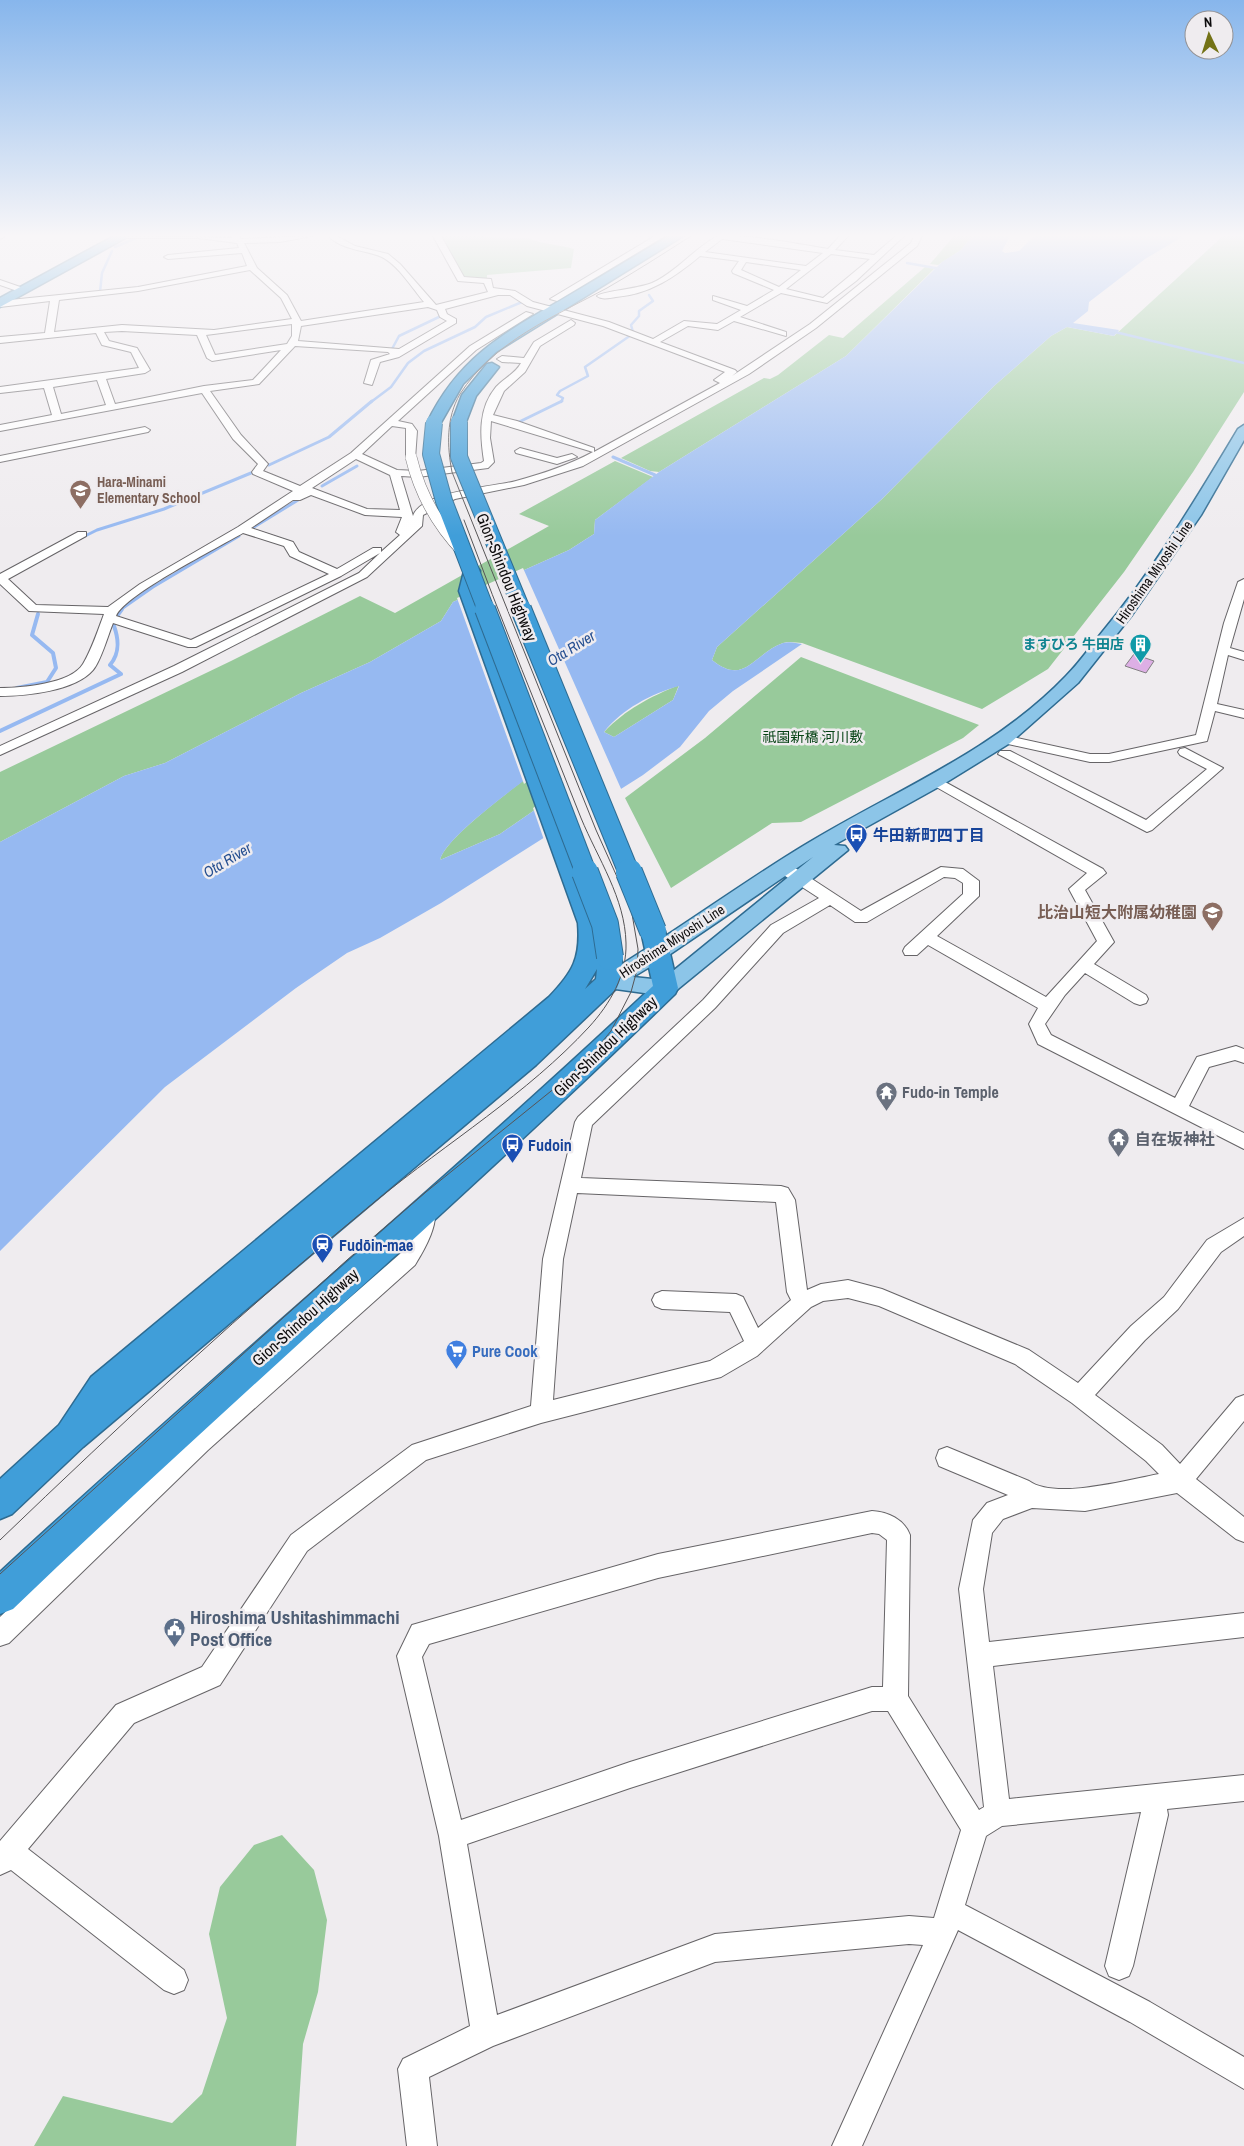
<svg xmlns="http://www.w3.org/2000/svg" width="1244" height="2146" font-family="'Archivo Narrow','Noto Sans JP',sans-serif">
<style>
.green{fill:#98ca9b}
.water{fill:#96b9f1;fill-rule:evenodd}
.pier{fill:#efecef}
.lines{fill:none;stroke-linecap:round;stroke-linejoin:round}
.stream-far2{stroke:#96b9f1;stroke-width:2.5}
.stream-far1{stroke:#96b9f1;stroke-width:3}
.stream{stroke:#96b9f1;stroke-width:4}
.building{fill:#ddafe5;stroke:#827f82}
.minor-casing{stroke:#666467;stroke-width:2}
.major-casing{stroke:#2e6b91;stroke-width:3}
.highway-casing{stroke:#2e6b91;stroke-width:3}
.minor{fill:#fff;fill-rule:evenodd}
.major{fill:#8cc5e8;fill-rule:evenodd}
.highway{fill:#409ed9;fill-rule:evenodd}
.tram{stroke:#565456;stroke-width:1}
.minor-bridge-casing{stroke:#666467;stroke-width:12;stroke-linecap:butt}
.highway-bridge-far2-casing{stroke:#2e6b91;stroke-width:18;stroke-linecap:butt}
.highway-bridge-far1-casing{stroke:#2e6b91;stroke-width:22;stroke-linecap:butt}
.highway-bridge-casing{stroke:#2e6b91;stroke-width:28;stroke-linecap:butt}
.minor-bridge{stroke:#fff;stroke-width:11}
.highway-bridge-far2{stroke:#409ed9;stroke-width:16}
.highway-bridge-far1{stroke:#409ed9;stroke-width:20}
.highway-bridge{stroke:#409ed9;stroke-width:26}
.labels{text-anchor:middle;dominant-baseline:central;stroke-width:5;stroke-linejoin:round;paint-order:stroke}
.far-education-label{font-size:14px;font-weight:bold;fill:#785e54;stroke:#efecef;text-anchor:start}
.far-street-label{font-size:14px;fill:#0c0b0c;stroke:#efecef}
.far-culture-label{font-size:14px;font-weight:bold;fill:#0d838f;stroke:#efecef;text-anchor:end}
.far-park-label{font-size:14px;fill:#064315;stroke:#efecef}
.far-water-label{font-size:15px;font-style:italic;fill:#264f91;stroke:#efecef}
.street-label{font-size:16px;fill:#0c0b0c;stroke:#efecef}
.transit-label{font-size:16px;font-weight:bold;fill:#164399;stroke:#efecef;text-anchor:start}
.education-label{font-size:16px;font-weight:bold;fill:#785e54;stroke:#efecef;text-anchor:end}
.worship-label{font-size:16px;font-weight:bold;fill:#5b616d;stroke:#efecef;text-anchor:start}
.shop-label{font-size:16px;font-weight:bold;fill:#366cbe;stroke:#efecef;text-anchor:start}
.near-service-label{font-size:19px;font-weight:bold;fill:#4e5e75;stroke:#efecef;text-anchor:start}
</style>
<rect width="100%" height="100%" fill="#efecef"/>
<g class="green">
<path d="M442,236L528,238C533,242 565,246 574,249L571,268L487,275V279L464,278Z"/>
<polygon points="954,236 972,236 961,250 938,265 930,264"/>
<path d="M1223,236H1244V392L1193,472L1124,572L1048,669L982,709L802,643C796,643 790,641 783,643C754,653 745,687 712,660L717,647L882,499L994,386L1051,336L1067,327L1114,336Z"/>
<polygon points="925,267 935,268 846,356 659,472 650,471 621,458 764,378 770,379 778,375 829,335 843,338"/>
<polygon points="615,461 653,477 595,520 594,534 569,550 453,602 441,621 370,662 301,693 165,763 124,776 0,842 0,772 231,661 360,596 395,613 549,526 519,514"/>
<polygon points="801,657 979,725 963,738 801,822 772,823 671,888 625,798 705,738"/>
<path d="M679,685L673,700L614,737L604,732C626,709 650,697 679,685Z"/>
<path d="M531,774L568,776L542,805L500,834L440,860C445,838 511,791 531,774Z"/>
<polygon points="282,1835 314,1870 327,1920 318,1992 303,2044 296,2146 34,2146 63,2096 172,2123 202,2094 227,2018 209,1934 220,1887 254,1845"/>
</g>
<path class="water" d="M972,236H1010L1002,251L1005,253L1019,251L1034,236H1184L1145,259L1089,302L1088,311L1073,323L1119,330L1114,336L1067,327L1051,336L994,386L882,499L717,647L712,660C745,687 754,653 783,643C790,641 796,643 802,644L733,691L709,711L680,747L643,775L441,903L380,938L347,953L296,988L165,1087L0,1251V842L124,776L165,763L301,693L370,662L441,621L453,602L569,550L594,534L595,520L659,472L846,356L942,262L961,250ZM679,686L673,700L614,737L604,732C622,709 651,694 679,686ZM531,775L567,776L542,805L500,834L440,860C445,838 511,791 531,775Z"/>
<polygon class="pier" points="523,568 622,791 544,840 533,808 541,803 562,778 532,777 524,784 457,598"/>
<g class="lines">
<g class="stream-far2">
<polyline points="636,236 642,236"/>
<polyline points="647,236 651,237"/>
<polyline points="210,237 224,236"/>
<polyline points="115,247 136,238"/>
<polyline points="907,263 941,269"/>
<polyline points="96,292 100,292 102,273 112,251"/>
<polyline points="1111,331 1244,363"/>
<polyline points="633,332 631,325 639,316 639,311 653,301 649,295"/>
<polyline points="392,349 399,336 441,316"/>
<polyline points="371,402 391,387 408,363 424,351 475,327 486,317 522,302"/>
<polyline points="561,402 563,398 557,395 560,391 588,376 585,367 631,335"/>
</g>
<g class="stream-far1">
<polyline points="523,424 519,422 562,401"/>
<polyline points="613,457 655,475"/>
<polyline points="269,465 329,437 372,401"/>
<polyline points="322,486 357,466"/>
<polyline points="249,530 303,497"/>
<polyline points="81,538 97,530 164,509 251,473"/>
<polyline points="120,610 153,587 239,536"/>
</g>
<g class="stream">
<polyline points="117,616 122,609"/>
<polyline points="17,688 47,682 56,668 53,653 32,635 38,614"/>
<path d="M0,731L121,674L110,665C120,653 119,640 114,626"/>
</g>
</g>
<polygon class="building" points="1134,654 1154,661 1146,673 1125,666"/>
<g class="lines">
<defs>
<g id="minor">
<polygon points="0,236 4,236 4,237 0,239"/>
<path d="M118,236L233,238L231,236H239L241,239L312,236L280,242L244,243L257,268L287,295L301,321L424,302C413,289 398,265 382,257C363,249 344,251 328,236H337L355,246L388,254L400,264L436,305L488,292L484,283L458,281L433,236H441L464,277L491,279L493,288L515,291L533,302L609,322L653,339L684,321L717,324L741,310L713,300V296L747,306L774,290L733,273L732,271L739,261L700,256C675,277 650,294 616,297C609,298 602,300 597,296C603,291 638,289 652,283C676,272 692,251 714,238C726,230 809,246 828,249L840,236H848L835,250L874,255L896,236H904L856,281L827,303L781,293L740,317L786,332V336L734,321L718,330L688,326L660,342L735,370L737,372L732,376L810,324L911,243L914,236H922L917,246L816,328L749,374L583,466L524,485L455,499L423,515L422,526L367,577L182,672L0,755V746L174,666L359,573L380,553L341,576L196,647H188L113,623C108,635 101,661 93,670C75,691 26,696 0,696V688C21,688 71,684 83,664C92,649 98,630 104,614L29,611L0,584V574L78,532H86V536L8,579L36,605L108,607L140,584L238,527L293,491L253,474L252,472L258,464L233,439L202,393L0,431V425L52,415L44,388L0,393V387L139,368L131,352L102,345L96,333L0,343V337L45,333L50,301L0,307V301L138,287L247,266L242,253L168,259L164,257L168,255L239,248L237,243L198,238H122ZM722,239L823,253L806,266L705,252ZM831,254L870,259L823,298L786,289ZM746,262L801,270L779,287L741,270ZM250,270L281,298L292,319L214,330L122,325L54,332L59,300L138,291ZM498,295H510L527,306L603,326L725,372L714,380L720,383L594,452V448L517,421L493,415L504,391L525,372L540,346L574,325L575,323L571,320L534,342L524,358L502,356L497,359L502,362L521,363C515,374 504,378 496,387C478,409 480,435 484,461L481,463L418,471L397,470L362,454L392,426L406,428V457L415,459L417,431L412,424L398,421L476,350L533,314L526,312L470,346L351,453L300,486L263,471L268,464L241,435L210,391L259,384L295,346L388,352L390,354L371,360L364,383L372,385L380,362L399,357L456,323V319L447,314L445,309ZM428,307L437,310L440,317L447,321L399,349L298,341L301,326ZM292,324V336L287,344L215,355L206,335ZM122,331L197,335L207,358L212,361L281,350L253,380L204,386L115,404L106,379L145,373L150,370L137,348L109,341L104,332ZM97,380L106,405L61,414L53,387ZM491,421L593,452C569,465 542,474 516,481C494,487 421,491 413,516L401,476L418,477L488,468L494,462L490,438ZM356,459L390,475L400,510L367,509L312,488ZM311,495L365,515L402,517L396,532L400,535L381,552V548H373L337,569L299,552L293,542L251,528L293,500H300ZM243,533L284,546L290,556L329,574L191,640L116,616C124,595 219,547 243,533Z"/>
<polygon points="655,236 665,236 557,301 550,299"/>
<polygon points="0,280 26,289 27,291 23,293 0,285"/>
<polygon points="145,427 150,430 148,432 0,462 0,456"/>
<polygon points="520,448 557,458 572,454 577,457 557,464 516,453 515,451"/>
<polygon points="1244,579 1244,599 1230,648 1244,652 1244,660 1228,655 1217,704 1244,710 1244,718 1215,711 1207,741 1109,762 1090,762 999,742 997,739 1004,735 1090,754 1109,754 1196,735 1224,623 1238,582"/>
<polygon points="1185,748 1223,768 1152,830 1147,832 998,754 1000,751 1010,751 1146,820 1207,769 1180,755 1178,752 1180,749"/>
<path d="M936,777L1103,869L1106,873L1085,890L1114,942L1094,964L1146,995L1148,999L1146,1003L1140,1005L1134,1003L1085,973L1065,995L1045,1024L1051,1035L1175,1098L1197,1057L1236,1046L1244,1049V1063L1235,1060L1209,1067L1189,1106L1244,1133V1149L1038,1044L1029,1024L1038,1008L928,945L917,955H905L903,951L905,947L963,894V883L955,878L944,877L867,922H855L830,905L783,933L715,1008L592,1125L581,1178L781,1186L788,1188L795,1200L807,1290L821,1284L848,1280L882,1289L1029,1350L1078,1383L1131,1326L1164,1297L1207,1240L1244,1218V1236L1221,1252L1178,1309L1145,1340L1095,1395L1162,1445L1180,1464L1236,1398L1244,1395V1421L1196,1479L1244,1517V1542L1236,1539L1177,1493L1085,1511L1032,1508L1003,1519L992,1533L983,1589L989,1642L1244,1613V1637L993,1666L1009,1799L1244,1775V1801L1167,1809L1168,1815L1133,1966L1129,1976L1119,1980L1109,1976L1105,1966L1141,1812L1002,1826L986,1836L965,1905L1150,2002L1244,2057V2089L1130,2022L958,1930L862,2146H832L923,1945L909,1944L715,1962L493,2046L429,2077L437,2146H407L398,2069L403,2059L470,2026L439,1836L397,1656L412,1625L658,1554L872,1511C888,1512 904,1519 910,1535L908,1696L979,1810L984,1807L959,1589L973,1520L987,1503L1008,1495L939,1466L936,1458L939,1450L947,1447L1029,1481C1055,1500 1128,1480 1159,1474L1146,1461L1072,1403L1015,1364L879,1306L848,1298L823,1301L811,1307L757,1356L721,1377L541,1423L426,1460L307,1551L220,1685L134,1723L28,1849L184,1970L188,1980L184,1990L174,1994L164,1990L11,1870L0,1875V1841L116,1705L202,1667L291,1535L412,1445L531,1406L543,1259L575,1122L578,1117L703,1000L771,925L819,898L779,872L776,868L779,864H789L861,911L941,867L963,869L979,881V896L937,936L1046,997L1097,941L1069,889L1087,873L931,784L929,781L931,778ZM577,1193L776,1202L787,1292L791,1300L758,1328L743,1297L736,1294L662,1291L655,1294L652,1300L655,1306L662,1309L730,1312L744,1341L710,1361L553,1400L563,1259ZM872,1533L879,1534L887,1540L883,1687H872L630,1762L461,1820L422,1657L429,1644L658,1578ZM872,1711H888L961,1830L934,1918L909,1916L715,1934L497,2015L467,1844L630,1788Z"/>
<path d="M426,1202L433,1204C441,1222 424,1250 415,1265L208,1450L9,1643L0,1646V1617L193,1435L401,1253L411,1238L419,1204Z"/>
</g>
<path id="major" d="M1244,425V440L1201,515L1132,615L1078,683L1010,743L942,785L834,845L845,846L848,850L673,993L666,996L601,987L597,982L601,977C670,936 734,888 803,846C893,791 992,753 1066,676C1078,664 1088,650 1099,636C1152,572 1195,501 1238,429ZM813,857L662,980L633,977L666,957Z"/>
<g id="highway">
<polygon points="114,236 129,236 0,307 0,298"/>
<path d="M669,236H683L496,352L463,384L439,426H429L427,423C459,356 506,332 568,296C602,276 635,256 669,236Z"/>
<polygon points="492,363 499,367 476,396 466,422 459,426 454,425 452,422 462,395 487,364"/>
<path d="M471,566L477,567L480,571L477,591L602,923V951L610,948L619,951C624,961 622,978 617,988L536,1065L83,1447L12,1514L0,1519V1479L59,1425L91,1377L549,997C573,972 581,958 578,923L459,591L465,567ZM597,969L596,979L585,989Z"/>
<path d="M653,923L661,925L665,931L678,988L675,994C459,1204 230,1401 13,1609L0,1614V1572C215,1373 440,1186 653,986L641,931L645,925Z"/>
</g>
</defs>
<use href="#minor" class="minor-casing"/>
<use href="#major" class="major-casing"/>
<use href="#highway" class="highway-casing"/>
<use href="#minor" class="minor"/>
<use href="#major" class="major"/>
<use href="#highway" class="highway"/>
<g class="tram">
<path d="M0,1540C122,1423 246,1307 377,1200C448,1142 527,1094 589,1027C610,1004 627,975 626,943C625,898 598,859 581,818C542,719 501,620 464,520"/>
<path d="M0,1574L347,1260L426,1192L566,1079L597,1048L611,1031L631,992L637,970L638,949L631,908L596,830L452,472C447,446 446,418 460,394C493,342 555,316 607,288C635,272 663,254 691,236"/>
</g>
<defs>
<path id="minor-bridge" d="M411,457C420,495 437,525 464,553"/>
<g id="highway-bridge-far2">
<polyline points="459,422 459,457 522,610"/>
<polyline points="434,423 431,454 444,501 486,610"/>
</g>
<g id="highway-bridge-far1">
<polyline points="485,609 586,873"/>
<polyline points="521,609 629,873"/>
</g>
<g id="highway-bridge">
<polyline points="585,872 605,924 610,957"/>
<polyline points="629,872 653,931"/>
</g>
</defs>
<use href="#minor-bridge" class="minor-bridge-casing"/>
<use href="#highway-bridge-far2" class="highway-bridge-far2-casing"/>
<use href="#highway-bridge-far1" class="highway-bridge-far1-casing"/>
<use href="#highway-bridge" class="highway-bridge-casing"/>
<use href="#minor-bridge" class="minor-bridge"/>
<use href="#highway-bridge-far2" class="highway-bridge-far2"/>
<use href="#highway-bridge-far1" class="highway-bridge-far1"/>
<use href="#highway-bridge" class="highway-bridge"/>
</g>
<linearGradient id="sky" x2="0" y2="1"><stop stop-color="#87b6ec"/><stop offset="0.44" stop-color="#f8f6f8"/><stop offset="1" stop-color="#f8f6f8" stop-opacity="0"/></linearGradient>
<rect width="1244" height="536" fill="url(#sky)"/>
<defs>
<symbol id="school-pin" viewBox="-11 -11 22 30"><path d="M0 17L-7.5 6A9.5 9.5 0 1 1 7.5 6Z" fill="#8d6e63" stroke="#efecef"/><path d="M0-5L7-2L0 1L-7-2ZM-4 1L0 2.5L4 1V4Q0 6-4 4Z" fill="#fff"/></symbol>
<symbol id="building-pin" viewBox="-11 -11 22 30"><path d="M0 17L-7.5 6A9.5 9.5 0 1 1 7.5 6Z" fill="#0f9aa8" stroke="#efecef"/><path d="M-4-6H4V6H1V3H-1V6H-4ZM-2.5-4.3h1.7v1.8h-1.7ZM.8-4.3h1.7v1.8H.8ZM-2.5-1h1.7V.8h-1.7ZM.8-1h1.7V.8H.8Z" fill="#fff"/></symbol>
<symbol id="bus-pin" viewBox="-11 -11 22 30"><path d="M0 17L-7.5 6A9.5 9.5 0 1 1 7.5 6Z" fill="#1a4fb4" stroke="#efecef"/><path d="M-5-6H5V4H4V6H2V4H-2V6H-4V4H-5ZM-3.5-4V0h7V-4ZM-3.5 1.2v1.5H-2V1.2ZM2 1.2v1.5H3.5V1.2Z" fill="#fff"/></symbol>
<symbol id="temple-pin" viewBox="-11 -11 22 30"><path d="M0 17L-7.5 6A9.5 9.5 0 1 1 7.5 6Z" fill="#6b7280" stroke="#efecef"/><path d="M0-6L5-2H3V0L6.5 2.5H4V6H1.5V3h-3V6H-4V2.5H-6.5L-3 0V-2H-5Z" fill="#fff"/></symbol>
<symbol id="station-pin" viewBox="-11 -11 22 30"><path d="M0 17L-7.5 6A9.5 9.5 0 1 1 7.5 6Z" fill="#1a4fb4" stroke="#efecef"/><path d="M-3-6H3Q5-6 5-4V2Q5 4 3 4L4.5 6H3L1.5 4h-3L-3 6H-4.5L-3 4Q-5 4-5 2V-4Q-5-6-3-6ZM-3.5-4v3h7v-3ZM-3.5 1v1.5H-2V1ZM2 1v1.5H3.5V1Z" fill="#fff"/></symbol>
<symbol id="supermarket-pin" viewBox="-11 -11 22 30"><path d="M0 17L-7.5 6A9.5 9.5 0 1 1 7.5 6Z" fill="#3f7fe0" stroke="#efecef"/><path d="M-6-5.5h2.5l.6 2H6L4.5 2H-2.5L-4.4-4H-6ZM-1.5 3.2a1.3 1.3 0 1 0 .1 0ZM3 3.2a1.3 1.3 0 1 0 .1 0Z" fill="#fff"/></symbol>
<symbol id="civic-pin" viewBox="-11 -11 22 30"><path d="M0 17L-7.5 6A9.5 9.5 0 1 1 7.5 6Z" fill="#5c6f8a" stroke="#efecef"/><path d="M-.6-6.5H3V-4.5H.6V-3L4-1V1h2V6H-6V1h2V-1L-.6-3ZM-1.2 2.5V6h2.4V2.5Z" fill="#fff"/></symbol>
</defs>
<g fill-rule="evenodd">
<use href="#school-pin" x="68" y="478" width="25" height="34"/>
<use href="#building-pin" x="1128" y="632" width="25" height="34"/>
<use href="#bus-pin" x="844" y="822" width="25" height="34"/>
<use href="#school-pin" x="1200" y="900" width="25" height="34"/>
<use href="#temple-pin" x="874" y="1080" width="25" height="34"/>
<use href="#temple-pin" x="1106" y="1126" width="25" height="34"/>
<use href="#bus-pin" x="500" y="1132" width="25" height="34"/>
<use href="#station-pin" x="310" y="1232" width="25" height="34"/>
<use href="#supermarket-pin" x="444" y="1338" width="25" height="34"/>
<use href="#civic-pin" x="162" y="1616" width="25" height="34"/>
</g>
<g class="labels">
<g class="far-education-label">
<text x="97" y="482">Hara-Minami<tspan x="97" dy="16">Elementary School</tspan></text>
</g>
<g class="far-street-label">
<text transform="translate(1154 572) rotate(-55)">Hiroshima Miyoshi Line</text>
<text transform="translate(672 941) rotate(-33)">Hiroshima Miyoshi Line</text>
</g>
<g class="far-culture-label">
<text x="1124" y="644">ますひろ 牛田店</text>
</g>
<g class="far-park-label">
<text x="813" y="737">祇園新橋 河川敷</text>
</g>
<g class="far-water-label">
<text transform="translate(571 648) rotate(-32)">Ota River</text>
<text transform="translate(227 860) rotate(-31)">Ota River</text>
</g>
<g class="street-label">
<text transform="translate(507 577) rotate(68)">Gion-Shindou Highway</text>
<text transform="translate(605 1046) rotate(-44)">Gion-Shindou Highway</text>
<text transform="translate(305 1317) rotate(-42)">Gion-Shindou Highway</text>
</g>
<g class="transit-label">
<text x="873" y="835">牛田新町四丁目</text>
<text x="528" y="1145">Fudoin</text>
<text x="339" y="1245">Fudōin-mae</text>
</g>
<g class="education-label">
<text x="1197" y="912">比治山短大附属幼稚園</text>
</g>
<g class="worship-label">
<text x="902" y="1092">Fudo-in Temple</text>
<text x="1135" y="1139">自在坂神社</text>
</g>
<g class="shop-label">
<text x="472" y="1351">Pure Cook</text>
</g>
<g class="near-service-label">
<text x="190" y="1617">Hiroshima Ushitashimmachi<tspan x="190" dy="22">Post Office</tspan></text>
</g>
</g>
<g transform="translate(1209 35) rotate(356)"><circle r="24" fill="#efecef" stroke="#949294"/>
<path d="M0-4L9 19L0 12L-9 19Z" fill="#737216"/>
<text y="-8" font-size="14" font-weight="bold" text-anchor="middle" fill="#0c0b0c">N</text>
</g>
</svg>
